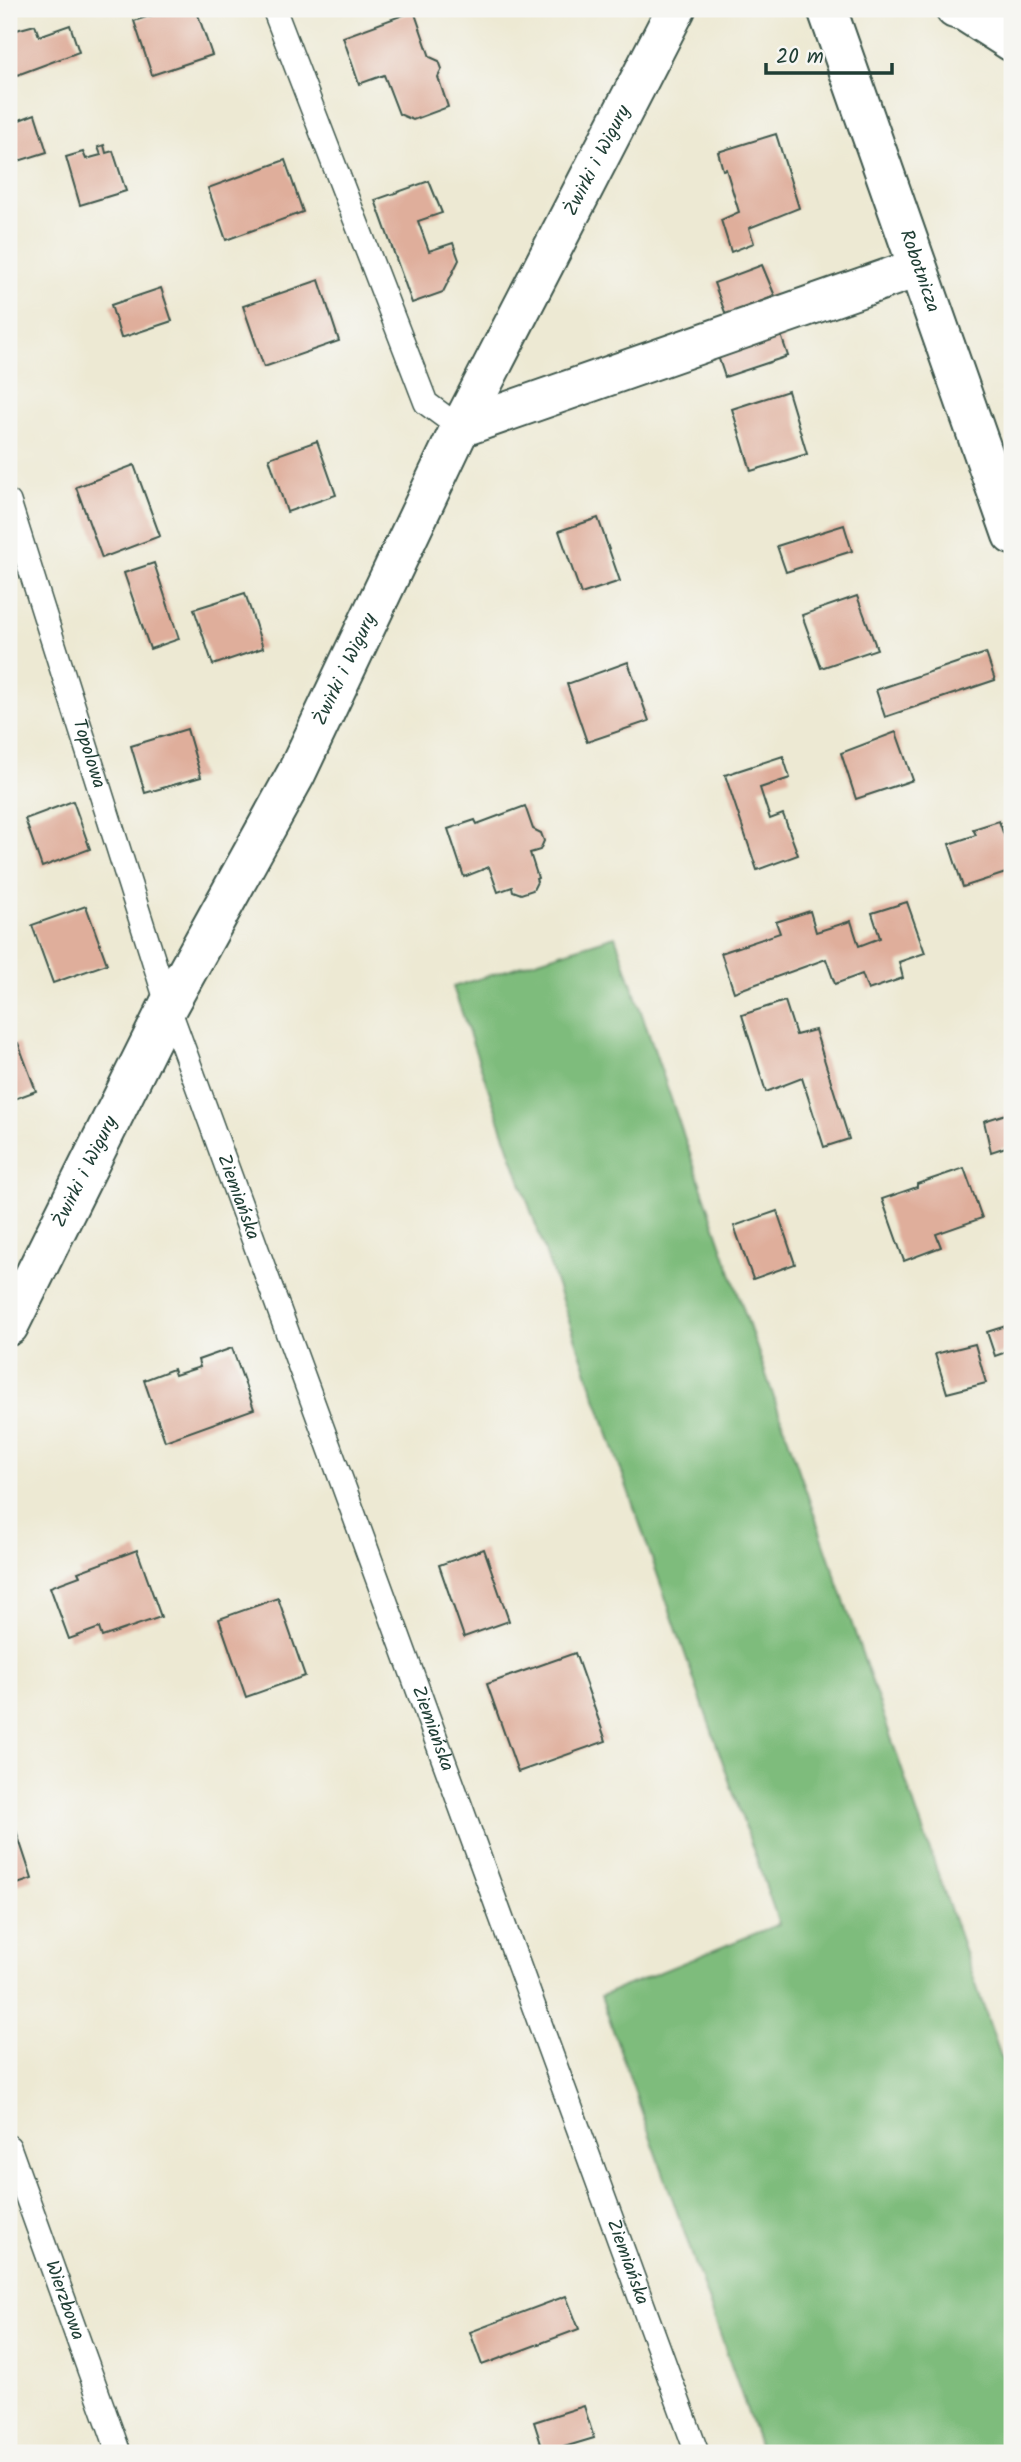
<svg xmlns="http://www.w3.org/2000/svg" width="1021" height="2462" font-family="Kalam,sans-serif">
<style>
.forest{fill:#7ebc7c;stroke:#4e7c58;stroke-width:2}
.building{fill:#dfae9b}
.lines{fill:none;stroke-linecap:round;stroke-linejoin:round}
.service-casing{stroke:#3e574c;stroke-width:26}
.minor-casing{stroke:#3e574c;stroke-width:42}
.tertiary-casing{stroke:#3e574c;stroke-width:42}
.service{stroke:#fff;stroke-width:23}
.minor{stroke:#fff;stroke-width:38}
.tertiary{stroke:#fff;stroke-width:38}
.labels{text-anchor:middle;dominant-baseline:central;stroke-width:6;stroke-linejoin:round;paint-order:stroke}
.street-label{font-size:19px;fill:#1f3d34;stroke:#f6f6f2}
</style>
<rect width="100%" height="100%" fill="#f6f6f2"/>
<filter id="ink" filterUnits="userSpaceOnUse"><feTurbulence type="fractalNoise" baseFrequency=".0143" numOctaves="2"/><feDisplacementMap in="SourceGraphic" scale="14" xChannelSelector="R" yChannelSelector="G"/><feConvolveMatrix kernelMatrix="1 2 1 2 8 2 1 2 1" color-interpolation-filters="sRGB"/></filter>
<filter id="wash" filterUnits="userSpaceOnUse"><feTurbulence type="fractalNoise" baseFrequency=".00686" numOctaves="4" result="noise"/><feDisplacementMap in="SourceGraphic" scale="28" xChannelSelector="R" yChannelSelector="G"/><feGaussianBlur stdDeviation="1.57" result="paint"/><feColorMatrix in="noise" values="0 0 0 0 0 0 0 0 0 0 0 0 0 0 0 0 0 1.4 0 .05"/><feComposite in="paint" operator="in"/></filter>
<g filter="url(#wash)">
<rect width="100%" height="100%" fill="#ede9d3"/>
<polygon class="forest" points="615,936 1012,2089 1012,2453 762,2453 601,1996 779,1924 453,987"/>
<g id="blocks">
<g class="building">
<polygon points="171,9 196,9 212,55 152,75 134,21"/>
<polygon points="414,11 430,57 439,61 442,69 438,77 448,107 413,120 399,114 384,75 359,84 343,37"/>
<polygon points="35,25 39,36 70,25 79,52 9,78 9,32"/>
<polygon points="35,114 47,152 9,164 9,124"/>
<polygon points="776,134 799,208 749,228 754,243 731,252 721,220 739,212 726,169 723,170 718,152"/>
<polygon points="104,145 106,153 113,151 126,191 80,205 66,157 83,152 86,159 101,155 98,147"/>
<polygon points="285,160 303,212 226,240 208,188"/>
<polygon points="429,181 442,213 418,221 429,251 453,243 459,260 443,292 412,303 375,200"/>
<polygon points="762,265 775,296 726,315 714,283"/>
<polygon points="319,280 339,341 264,367 243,306"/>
<polygon points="161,288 172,321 121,338 111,305"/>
<polygon points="779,329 788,356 725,377 716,350"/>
<polygon points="788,391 807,454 751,471 732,409"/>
<polygon points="317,441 336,495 287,512 269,458"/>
<polygon points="134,465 160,536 102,558 76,487"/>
<polygon points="598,518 620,581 581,594 559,531"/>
<polygon points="844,525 852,551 786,572 777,546"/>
<polygon points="154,563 179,639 150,649 124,573"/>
<polygon points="245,593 263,648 213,665 194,609"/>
<polygon points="857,596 877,649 821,668 802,615"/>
<polygon points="986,653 995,680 885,717 876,690"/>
<polygon points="628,662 649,721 587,742 567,684"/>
<polygon points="187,729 201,777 145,793 131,746"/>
<polygon points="896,732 913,780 856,799 841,753"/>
<polygon points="783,756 790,778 760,788 770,819 783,814 798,855 757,870 725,775"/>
<polygon points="73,801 90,849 42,867 25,819"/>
<polygon points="525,806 533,829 541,833 544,841 540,850 530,853 538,878 536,879 537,882 533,890 521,894 513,891 512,887 498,892 489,867 464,877 448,829 475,820 477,824"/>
<polygon points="999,821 1012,858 1012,871 963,887 949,844 976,835 973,829"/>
<polygon points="907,902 925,953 899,962 903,978 868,990 862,974 835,984 826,959 734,992 721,953 780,933 776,922 810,911 816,932 851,921 859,946 880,938 872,913"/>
<polygon points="86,906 107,964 53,983 32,925"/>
<polygon points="785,1001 796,1035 815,1030 849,1139 824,1147 802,1078 766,1092 742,1015"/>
<polygon points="18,1043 36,1091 9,1101 9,1047"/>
<polygon points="1012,1112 1012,1145 991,1152 984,1121"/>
<polygon points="964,1168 982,1218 936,1234 941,1247 904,1261 882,1199 917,1187 917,1184"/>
<polygon points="777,1211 795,1264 753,1279 734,1226"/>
<polygon points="1012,1324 1012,1350 995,1356 987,1332"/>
<polygon points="975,1344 986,1383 947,1393 935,1354"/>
<polygon points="232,1348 254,1409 165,1441 144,1380 173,1369 175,1375 200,1367 198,1360"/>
<polygon points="484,1549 509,1621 464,1637 439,1565"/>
<polygon points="137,1550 161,1617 102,1637 99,1628 69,1639 50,1587 80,1576 78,1572"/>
<polygon points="278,1598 305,1676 246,1697 219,1619"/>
<polygon points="575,1653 606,1741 518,1772 487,1684"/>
<polygon points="9,1809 32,1879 9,1887"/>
<polygon points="566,2296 579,2329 482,2365 470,2332"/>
<polygon points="584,2406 594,2438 544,2453 534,2422"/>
</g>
</g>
</g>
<g filter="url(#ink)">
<use href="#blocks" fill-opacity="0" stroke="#3e574c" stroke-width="2"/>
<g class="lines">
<defs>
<g id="service">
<polyline points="274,9 426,403 460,428"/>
<path id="s1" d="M9,502L168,1006L697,2453"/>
<path id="s2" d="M9,2147L119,2453"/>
</g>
<g id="minor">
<polyline points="955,9 965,12 1012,42"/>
<polyline points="460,428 917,268"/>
<path id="s3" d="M9,1326L168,1006L296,774L460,428L676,9"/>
</g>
<g id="tertiary">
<path id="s4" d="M827,9L1012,535"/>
</g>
</defs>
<use href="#service" class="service-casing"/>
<use href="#minor" class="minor-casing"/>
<use href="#tertiary" class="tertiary-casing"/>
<use href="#service" class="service"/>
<use href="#minor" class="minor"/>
<use href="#tertiary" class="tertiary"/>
</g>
</g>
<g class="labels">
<g class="street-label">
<text stroke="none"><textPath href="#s3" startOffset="1306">Żwirki i Wigury</textPath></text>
<text stroke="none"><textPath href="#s4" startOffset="278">Robotnicza</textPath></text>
<text stroke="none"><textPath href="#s3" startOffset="738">Żwirki i Wigury</textPath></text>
<text stroke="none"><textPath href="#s1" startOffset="264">Topolowa</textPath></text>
<text stroke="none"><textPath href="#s3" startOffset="172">Żwirki i Wigury</textPath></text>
<text stroke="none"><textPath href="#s1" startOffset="732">Ziemiańska</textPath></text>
<text stroke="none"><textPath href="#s1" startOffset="1298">Ziemiańska</textPath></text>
<text stroke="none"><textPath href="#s1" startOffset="1866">Ziemiańska</textPath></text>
<text stroke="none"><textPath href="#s2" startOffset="163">Wierzbowa</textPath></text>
</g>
</g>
<rect width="1021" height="2462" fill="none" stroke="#f6f6f2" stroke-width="35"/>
<path d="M766 63v10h126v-10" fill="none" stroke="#1f3d34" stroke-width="3.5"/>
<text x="776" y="63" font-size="21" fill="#1f3d34" stroke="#f6f6f2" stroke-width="5" paint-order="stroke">20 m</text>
</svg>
